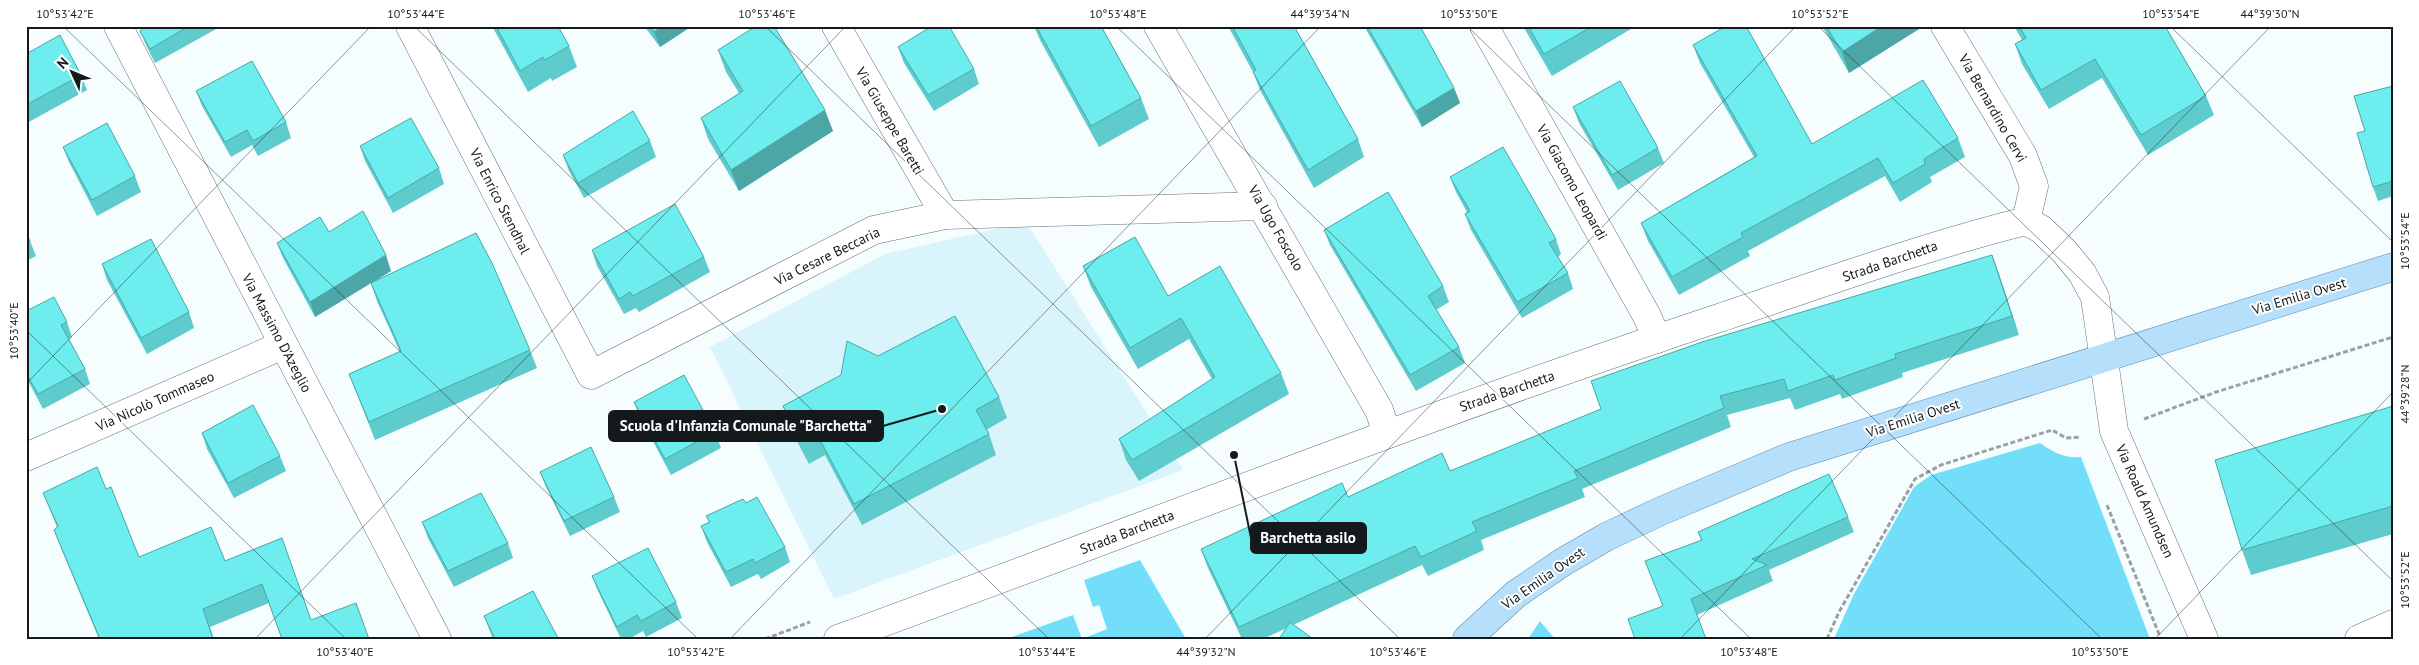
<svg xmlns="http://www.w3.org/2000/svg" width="2419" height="665" font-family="'PT Sans',sans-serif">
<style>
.built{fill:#daf4fc}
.green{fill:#73defa}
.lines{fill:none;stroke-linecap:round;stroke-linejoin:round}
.minor-casing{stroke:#647377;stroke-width:29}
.major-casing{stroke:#5d8cab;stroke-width:29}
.path{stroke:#9ba1a3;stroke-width:3;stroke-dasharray:5 2.5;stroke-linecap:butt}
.minor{stroke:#fff;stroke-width:28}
.major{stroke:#b5dffb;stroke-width:28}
.wall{fill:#5ecccc}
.shaded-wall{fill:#4ca6a6}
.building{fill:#6deded;stroke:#4ca6a6}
.ticks{fill:none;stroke:#141a1b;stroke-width:1;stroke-opacity:0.45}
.labels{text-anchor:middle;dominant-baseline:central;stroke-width:4;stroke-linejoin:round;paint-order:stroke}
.street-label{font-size:14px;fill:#141a1b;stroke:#fff}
.leader{fill:none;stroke:#141a1b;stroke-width:2}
.callout-dot{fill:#141a1b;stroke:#fff;stroke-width:2}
.callout{fill:#141a1b;stroke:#141a1b;stroke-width:2}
.callout-label{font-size:15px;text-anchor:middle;font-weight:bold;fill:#fff}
.neatline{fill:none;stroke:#141a1b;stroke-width:2}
.ticks-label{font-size:12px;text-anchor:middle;fill:#141a1b}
</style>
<rect width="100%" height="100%" fill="#f6fdff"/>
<polygon class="built" points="1026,222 1183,470 834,599 710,347 885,254"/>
<g class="green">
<path d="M2040,443C2054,453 2064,458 2081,457L2150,639H1834L1854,594L1914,487L1931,475Z"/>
<polygon points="1140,560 1186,639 1006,639 1073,615 1082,639 1107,629 1099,605 1093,607 1084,580"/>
<polygon points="1540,621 1555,639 1528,639"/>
</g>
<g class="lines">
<defs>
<g id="minor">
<polyline points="118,26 437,639"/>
<polyline points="410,26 591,375 874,230 945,215 1263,206"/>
<polyline points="836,26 945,215"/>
<polyline points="1158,26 1379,410 1387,433"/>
<polyline points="1484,26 1647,316 1657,339"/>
<polyline points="1945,26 2023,156 2034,186 2026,221"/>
<polyline points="26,457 283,345"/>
<path d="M838,639C1132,532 1422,416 1719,318C1821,284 1922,247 2026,221L2041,229L2064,251L2082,273L2095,297L2114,431L2204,639"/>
<polyline points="2359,639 2393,624"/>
</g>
<polyline id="major" points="1467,639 1516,594 1563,562 1606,537 1661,511 1789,457 2393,267"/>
</defs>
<use href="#minor" class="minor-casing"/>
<use href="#major" class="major-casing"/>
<g class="path">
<polyline points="2144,419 2216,392 2393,337"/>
<polyline points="2107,505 2161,639"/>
<polyline points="765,639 810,622"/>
<polyline points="1827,639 1839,612 1915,479 1941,465 2052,430 2066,438 2081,437"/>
</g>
<use href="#minor" class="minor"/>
<use href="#major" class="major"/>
</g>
<g class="wall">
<polygon points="145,26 217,26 218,28 155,63 146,45 140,31"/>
<polygon points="492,26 558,26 569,46 577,67 552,81 551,78 528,92"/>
<polygon points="644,26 692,26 660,47"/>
<polygon points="1034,26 1101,26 1141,98 1149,119 1099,147 1040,40"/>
<polygon points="1228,26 1294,26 1358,139 1364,157 1314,188 1260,90 1253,72"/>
<polygon points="1364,26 1420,26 1454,88 1460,103 1422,127"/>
<polygon points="1523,26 1636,26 1552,76"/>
<polygon points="1822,26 1918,26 1919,29 1849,73"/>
<polygon points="2014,26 2165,26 2206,96 2214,115 2148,155 2102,78 2049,109 2022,64 2015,44 2022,40"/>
<polygon points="1693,45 1812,144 1958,138 1965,157 1930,177 1932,182 1900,202 1885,176 1748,251 1750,256 1679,295 1648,241 1641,223 1754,157 1700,63"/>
<polygon points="898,47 974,69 979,84 934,111 904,63"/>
<polygon points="718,50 833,131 739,191 708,139 701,118 739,93 726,72"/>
<polygon points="26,54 81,75 87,90 27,123 26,121"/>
<polygon points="2393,86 2393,196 2378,201 2373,187 2365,131"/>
<polygon points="196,91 286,122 291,138 258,156 252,145 231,157 202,106"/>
<polygon points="1573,107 1658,148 1664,163 1618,190 1579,123"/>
<polygon points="650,141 656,157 584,198 569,171 563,155"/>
<polygon points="360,146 439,168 444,184 393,213 365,161"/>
<polygon points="63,147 135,176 141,192 97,216 69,162"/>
<polygon points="1450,177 1556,239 1561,254 1558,257 1568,273 1573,289 1522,318 1471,230 1465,214 1467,212 1456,192"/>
<polygon points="1324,230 1443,286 1449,302 1436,310 1459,347 1465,363 1416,391 1330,245"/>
<polygon points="329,232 391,271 372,283 530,350 537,368 375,440 349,374 400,352 377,301 371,283 315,317 283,258 277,243"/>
<polygon points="26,233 30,241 36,256 26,261"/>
<polygon points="592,250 704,257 710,272 639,312 636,308 624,314 597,266"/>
<polygon points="1992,255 2019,335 1902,373 1903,377 1842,399 1840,394 1795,410 1790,398 1727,415 1731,427 1582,489 1585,497 1481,540 1484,550 1428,576 1422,565 1263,639 1242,639 1208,568 1201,549 1348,497 1450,471"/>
<polygon points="102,264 189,312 194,328 147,354 107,280"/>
<polygon points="1083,266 1168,296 1281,373 1289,394 1139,481 1126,460 1119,439 1212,379 1189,339 1138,369 1091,287"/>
<polygon points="26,311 67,322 72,337 68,339 85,369 90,384 43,409 26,377"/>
<polygon points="878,356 999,397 1007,418 986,430 989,434 996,455 862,525 825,455 809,464 790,428 783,406"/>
<polygon points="634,402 715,432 721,448 671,475 640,417"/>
<polygon points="2393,406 2393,534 2251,575 2242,550"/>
<polygon points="202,433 280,456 286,471 234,498 207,449"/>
<polygon points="540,472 614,497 620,512 570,536 546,487"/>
<polygon points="106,489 139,557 225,561 282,538 282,639 269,603 210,627 214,639 99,639 61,548 54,530 57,527 43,493"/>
<polygon points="746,503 785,547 790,562 761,579 758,574 731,587 707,542 701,526 709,522 706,516"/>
<polygon points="1848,517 1854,532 1769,570 1773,581 1697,615 1662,606 1701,540 1698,532"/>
<polygon points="422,522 508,543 513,558 454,587 428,538"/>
<polygon points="592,576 676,602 682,618 646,637 643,631 629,639 621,639 598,591"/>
<polygon points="533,591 558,639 493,639 484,616"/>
<polygon points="26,632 29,639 26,639"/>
</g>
<g class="shaded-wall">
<polygon points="663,26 692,26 660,47 654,32"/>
<polygon points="1882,26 1918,26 1919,29 1849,73 1842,52"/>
<polygon points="1454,88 1460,103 1422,127 1416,111"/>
<polygon points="825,110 833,131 739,191 731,170"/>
<polygon points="386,255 391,271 315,317 310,302"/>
<polygon points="1992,255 1999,274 2019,335 2012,316"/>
</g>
<g class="building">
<polygon points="145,26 189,26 150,49 140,31"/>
<polygon points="496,26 558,26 569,46 545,60 543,57 520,71"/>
<polygon points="650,26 663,26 654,32"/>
<polygon points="756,26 774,26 825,110 731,170 701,118 743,91 718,50"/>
<polygon points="932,26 949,26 974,69 928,95 898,47"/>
<polygon points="1036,26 1101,26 1141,98 1091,126"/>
<polygon points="1232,26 1294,26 1358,139 1308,170 1253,72 1256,70"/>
<polygon points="1367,26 1420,26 1454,88 1416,111"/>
<polygon points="1528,26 1593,26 1544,54"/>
<polygon points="1726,26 1746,26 1812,144 1923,80 1958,138 1924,159 1925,164 1893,183 1878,158 1741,233 1743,237 1672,277 1641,223 1757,156 1693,45"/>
<polygon points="1826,26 1882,26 1842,52"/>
<polygon points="2019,26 2165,26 2206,96 2141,135 2095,59 2041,90 2015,44 2026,38"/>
<polygon points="60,35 81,75 26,105 26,54"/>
<polygon points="252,61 286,122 253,141 247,130 225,142 196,91"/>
<polygon points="1620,81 1658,148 1612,175 1573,107"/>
<polygon points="2393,86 2393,181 2373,187 2357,133 2365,131 2354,96"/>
<polygon points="633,111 650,141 578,183 563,155"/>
<polygon points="411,118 439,168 388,198 360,146"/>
<polygon points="107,123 135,176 92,200 63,147"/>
<polygon points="1503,147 1556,239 1549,243 1568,273 1517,302 1465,214 1470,211 1450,177"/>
<polygon points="1388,192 1443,286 1428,296 1459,347 1410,375 1324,230"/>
<polygon points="675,204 704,257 633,296 630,292 619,299 592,250"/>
<polygon points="363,211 386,255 310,302 277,243 320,217 329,232"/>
<polygon points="26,233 30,241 26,243"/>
<polygon points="476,233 492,263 530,350 369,422 349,374 401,351 371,283"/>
<polygon points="1135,237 1168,296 1220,266 1281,373 1132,460 1119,439 1215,377 1181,318 1130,348 1083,266"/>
<polygon points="151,239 189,312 141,338 102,264"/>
<polygon points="1992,255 2012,316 1895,354 1896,358 1835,380 1833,375 1788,391 1784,379 1720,396 1724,408 1574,471 1578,478 1472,522 1477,531 1421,557 1415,546 1239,627 1201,549 1342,483 1348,497 1442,453 1450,471 1601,409 1591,381 1702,342"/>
<polygon points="54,297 67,322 61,325 85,369 38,394 26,373 26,311"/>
<polygon points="955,316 999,397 976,410 989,434 854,504 817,434 801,442 783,406 841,375 847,341 878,356"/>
<polygon points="684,375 715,432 665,459 634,402"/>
<polygon points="253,405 280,456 228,483 202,433"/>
<polygon points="2393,406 2393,506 2242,550 2215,460"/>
<polygon points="591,447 614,497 564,521 540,472"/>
<polygon points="97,467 106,489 111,487 139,557 211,527 225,561 282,538 311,620 356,603 369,639 282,639 262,584 203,609 213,639 136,639 136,637 130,639 100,639 54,530 58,526 43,493"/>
<polygon points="1829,474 1848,517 1752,559 1767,565 1691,599 1706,639 1635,639 1628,619 1663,606 1645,561 1702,540 1698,532"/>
<polygon points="481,493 508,543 448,571 422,522"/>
<polygon points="757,497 785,547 755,563 753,559 726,572 701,526 710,522 706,516 743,499 746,503"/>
<polygon points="648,548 676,602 641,621 637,615 617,627 592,576"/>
<polygon points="533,591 558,638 556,639 495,639 484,616"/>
<polygon points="1290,622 1313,639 1279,639"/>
</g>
<path class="ticks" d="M63,26L698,639M414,26L1049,639M765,26L1400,639M1116,26L1751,639M1467,26L2102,639M1818,26L2393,581M2170,26L2393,242M26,330L346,639M26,384L371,26M255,639L846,26M730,639L1321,26M1205,639L1796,26M1680,639L2271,26M2155,639L2393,392"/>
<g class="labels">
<g class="street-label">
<text transform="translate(1993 108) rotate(60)">Via Bernardino Cervi</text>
<text transform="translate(890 121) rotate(60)">Via Giuseppe Baretti</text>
<text transform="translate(1572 182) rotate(61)">Via Giacomo Leopardi</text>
<text transform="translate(500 201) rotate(63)">Via Enrico Stendhal</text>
<text transform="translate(1276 228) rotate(60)">Via Ugo Foscolo</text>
<text transform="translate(827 256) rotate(-26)">Via Cesare Beccaria</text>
<text transform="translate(1890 261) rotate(-19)">Strada Barchetta</text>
<text transform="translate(2299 296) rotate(-17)">Via Emilia Ovest</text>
<text transform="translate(277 333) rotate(62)">Via Massimo D'Azeglio</text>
<text transform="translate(1507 391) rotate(-19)">Strada Barchetta</text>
<text transform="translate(155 401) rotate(-24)">Via Nicolò Tommaseo</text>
<text transform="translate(1913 418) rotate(-18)">Via Emilia Ovest</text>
<text transform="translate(2145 501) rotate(66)">Via Roald Amundsen</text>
<text transform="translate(1127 532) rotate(-21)">Strada Barchetta</text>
<text transform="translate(1543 578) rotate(-35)">Via Emilia Ovest</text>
</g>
</g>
<path class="leader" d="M942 409L883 426M1234 455L1251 538"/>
<g class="callout-dot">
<circle cx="942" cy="409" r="5"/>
<circle cx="1234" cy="455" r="5"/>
</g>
<g class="callout">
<rect x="609" y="411" width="274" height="30" rx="5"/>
<rect x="1251" y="523" width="115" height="30" rx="5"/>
</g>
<g class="callout-label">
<text x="746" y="431">Scuola d'Infanzia Comunale "Barchetta"</text>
<text x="1308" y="543">Barchetta asilo</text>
</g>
<rect width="2419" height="665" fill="none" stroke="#ffffff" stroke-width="55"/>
<g transform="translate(72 72) rotate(314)" stroke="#ffffff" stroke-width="4" paint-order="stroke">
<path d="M0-4L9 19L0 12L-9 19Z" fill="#141a1b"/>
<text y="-8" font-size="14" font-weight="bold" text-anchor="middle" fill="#141a1b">N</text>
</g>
<rect x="28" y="28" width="2364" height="610" class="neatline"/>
<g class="ticks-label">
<text x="65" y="18">10°53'42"E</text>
<text x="416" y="18">10°53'44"E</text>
<text x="767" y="18">10°53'46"E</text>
<text x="1118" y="18">10°53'48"E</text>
<text x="1320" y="18">44°39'34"N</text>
<text x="1469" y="18">10°53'50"E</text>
<text x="1820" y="18">10°53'52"E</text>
<text x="2171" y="18">10°53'54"E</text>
<text x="2270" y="18">44°39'30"N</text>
<text transform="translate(2405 241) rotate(-90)" y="4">10°53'54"E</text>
<text transform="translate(14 331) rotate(-90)" y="4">10°53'40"E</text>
<text transform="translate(2405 394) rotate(-90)" y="4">44°39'28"N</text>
<text transform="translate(2405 580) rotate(-90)" y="4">10°53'52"E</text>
<text x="345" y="656">10°53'40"E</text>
<text x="696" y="656">10°53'42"E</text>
<text x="1047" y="656">10°53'44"E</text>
<text x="1206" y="656">44°39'32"N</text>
<text x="1398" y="656">10°53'46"E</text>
<text x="1749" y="656">10°53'48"E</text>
<text x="2100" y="656">10°53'50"E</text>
</g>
</svg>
